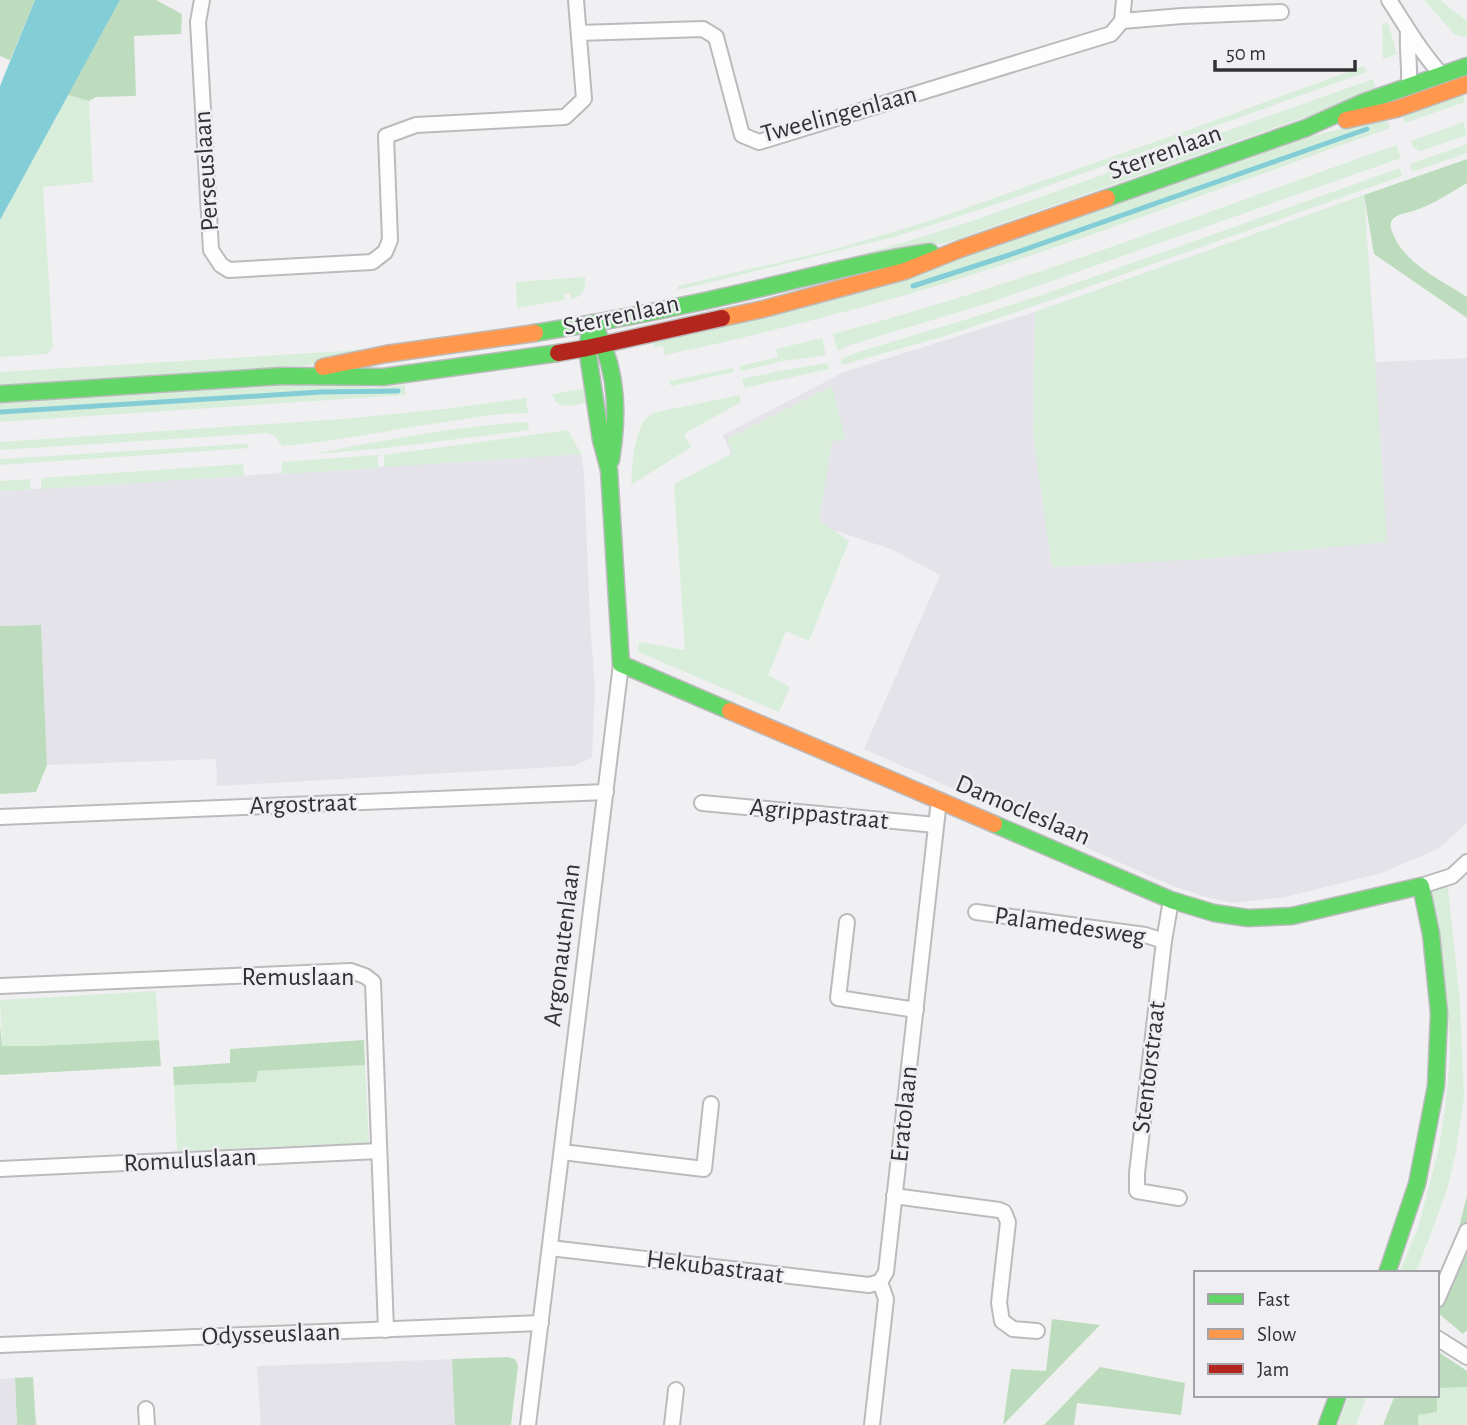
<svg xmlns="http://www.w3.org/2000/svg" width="1467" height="1425" font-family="'Alegreya Sans',sans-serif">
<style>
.built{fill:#e4e3ea}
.green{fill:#d9eeda}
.forest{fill:#bddcbd}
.water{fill:#83cdd6}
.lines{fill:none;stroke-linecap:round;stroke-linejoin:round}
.stream{stroke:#83cdd6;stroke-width:5}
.street-casing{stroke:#bbbbbd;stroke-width:18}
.fast-casing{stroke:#bbbbbd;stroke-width:19}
.slow-casing{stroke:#bbbbbd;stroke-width:19}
.jam-casing{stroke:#bbbbbd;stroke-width:19}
.street{stroke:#fdfdfd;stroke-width:14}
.fast{stroke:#63d668;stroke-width:16}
.slow{stroke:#ff974d;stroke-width:16}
.jam{stroke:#b3261e;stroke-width:16}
.labels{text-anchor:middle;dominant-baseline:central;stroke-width:5;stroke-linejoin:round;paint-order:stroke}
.street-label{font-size:26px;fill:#323234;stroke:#efeff3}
</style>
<rect width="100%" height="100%" fill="#f0f0f2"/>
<g class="built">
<polygon points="1364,195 1376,362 1467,358 1467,823 1438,849 1382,873 1285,897 1232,903 1210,898 1175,887 864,749 940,575 891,549 836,531 770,550 723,435 844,372 1035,312"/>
<polygon points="581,454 584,472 590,621 595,688 592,758 573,766 217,786 216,759 47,765 41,625 0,626 0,491"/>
<polygon points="460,1359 460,1425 261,1425 257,1366"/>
<polygon points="15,1378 17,1425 0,1425 0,1379"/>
</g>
<g class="green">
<polygon points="1424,0 1440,0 1467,21 1467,36 1462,37 1454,34"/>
<polygon points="1382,23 1388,23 1397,54 1383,59"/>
<polygon points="1364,66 1367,72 1000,203 894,237 678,290 678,286 835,249 920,224 1194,128"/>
<polygon points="1373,79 1377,92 949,242 928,246 854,256 902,243 972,221"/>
<polygon points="1461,90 1465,102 1405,123 1401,112"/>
<polygon points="68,95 89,101 93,182 43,187 53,347 47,354 0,357 0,220"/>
<path d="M1386,117L1390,128C1242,180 1096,236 946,283C853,311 759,335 664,355L663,346L654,347L653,341L1309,137Z"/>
<polygon points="1463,122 1467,135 1421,151 1413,147 1411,141"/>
<polygon points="1467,144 1467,153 1412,172 1410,164"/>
<path d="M1396,145L1401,158L992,302L850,345L838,351L833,334C1025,283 1210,211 1396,145Z"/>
<polygon points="1400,168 1402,176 1017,312 945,336 842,365 841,359 855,353 971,318 1056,290"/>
<polygon points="1364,195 1387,542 1204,559 1052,567 1033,435 1035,312"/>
<path d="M585,277C586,288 584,297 571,299L570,293L564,294L565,300L517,308L516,282Z"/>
<polygon points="822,338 826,355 784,361 741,371 740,366 778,357 776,349"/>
<polygon points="367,348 320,363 301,366 0,385 0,372 345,351"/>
<polygon points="828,363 829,369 744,388 742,379 780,371"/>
<polygon points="733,368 734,372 671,386 669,381"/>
<polygon points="328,383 373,388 405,385 406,395 0,422 0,403"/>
<polygon points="832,386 846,440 832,441 819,520 849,541 809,641 786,631 768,675 790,687 779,712 638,652 639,642 685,650 674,484 733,453 727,439"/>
<path d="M583,389L586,403C573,405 556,411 552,394Z"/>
<path d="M739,395L741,402L684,434L691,447L631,485C632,466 634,422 653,413Z"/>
<path d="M526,398L528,413C504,413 482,416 458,420C399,428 341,441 282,446L275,436L266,433L0,450V442L343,419L444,409Z"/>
<path d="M528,422L529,430L377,449L313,454C384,440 456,426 528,422Z"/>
<polygon points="568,430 581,454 384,467 384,455"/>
<polygon points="242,444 246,444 250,448 0,465 0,459"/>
<polygon points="378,455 378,468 282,474 282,462"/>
<polygon points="243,464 244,476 41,489 41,478"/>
<polygon points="30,479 30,490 0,491 0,481"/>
<polygon points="1447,879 1460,1001 1464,1097 1456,1152 1446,1193 1416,1273 1399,1273 1418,1228 1439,1148 1445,1109 1450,1057 1448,1009 1432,892"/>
<polygon points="156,991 159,1040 39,1046 2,1046 0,1000"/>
<polygon points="365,1065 369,1143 177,1151 174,1085 256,1082 258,1071"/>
<polygon points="1467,1387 1467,1425 1418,1425 1418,1415 1437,1412 1437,1395 1439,1388"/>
<polygon points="1349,1395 1367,1395 1356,1425 1338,1425"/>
</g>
<g class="forest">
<polygon points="0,0 35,0 10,60 0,56"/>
<polygon points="120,0 156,0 182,14 181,34 134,36 136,96 96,97 89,101 68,95"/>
<path d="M1467,159V183C1450,193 1432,205 1413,211C1407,213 1397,214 1393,219C1389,223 1391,229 1393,234C1405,264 1441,280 1467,297V318L1374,254L1364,195Z"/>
<polygon points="41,625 47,765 36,792 0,794 0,626"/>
<polygon points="0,1025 2,1046 39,1046 159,1040 161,1066 0,1075"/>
<polygon points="364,1040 365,1065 258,1071 256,1082 174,1085 173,1067 230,1063 230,1049"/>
<polygon points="1467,1196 1467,1330 1463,1334 1437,1312 1437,1286 1459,1227"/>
<polygon points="1052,1319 1100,1325 1003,1425 1011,1369 1046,1371"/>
<polygon points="1437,1351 1467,1371 1467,1387 1439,1388 1437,1390"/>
<polygon points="508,1357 515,1359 518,1366 511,1425 455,1425 452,1359"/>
<polygon points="1100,1367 1185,1383 1181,1415 1077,1403 1074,1425 1044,1425"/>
<polygon points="33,1377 36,1425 17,1425 15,1378"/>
<polygon points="1395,1395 1437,1395 1437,1412 1418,1415 1418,1425 1383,1425"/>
</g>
<polygon class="water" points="35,0 120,0 0,220 0,86"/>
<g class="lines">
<g class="stream">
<polyline points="913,286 1009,255 1367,129"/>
<polyline points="0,412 321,392 398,391"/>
</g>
<defs>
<g id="street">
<polyline points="202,0 198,22 211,250 221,265 229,270 372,262 385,252 390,240 386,136 416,125 565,117 584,99 576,0"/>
<path d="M1389,0C1406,26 1420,51 1441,74"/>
<polyline points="1122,21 1182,16 1281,12"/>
<path d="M1408,32C1407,50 1410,68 1409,86"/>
<polyline points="579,33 703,29 716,37 742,135 759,142 1111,34 1122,21 1124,0"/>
<polyline points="702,803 936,825"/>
<polyline points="0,817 606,792"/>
<polyline points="1421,886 1452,876 1467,862"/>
<polyline points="1171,900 1164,941 1137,1173 1137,1191 1179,1198"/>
<polyline points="976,912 1145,935 1164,941"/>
<polyline points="847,922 838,998 916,1010"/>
<polyline points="0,986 351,971 365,976 373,982 386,1330"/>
<polyline points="562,1152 704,1169 711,1104"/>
<polyline points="0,1169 379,1151"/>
<polyline points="894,1196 999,1210 1004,1212 1008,1222 999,1303 1002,1321 1013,1329 1037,1331"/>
<polyline points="550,1248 869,1285 880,1282"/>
<polyline points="1437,1300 1467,1231"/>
<polyline points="1437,1338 1467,1357"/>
<polyline points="0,1345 541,1323"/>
<polyline points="146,1409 147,1425"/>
<polyline points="528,1425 621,664"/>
<polyline points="672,1425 676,1390"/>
<polyline points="872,1425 886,1299 880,1282 886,1272 939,800"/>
</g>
<g id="fast">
<polyline points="1107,198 1306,128 1364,102 1467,66"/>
<polyline points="592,323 587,348 601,440 609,470 621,664 730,711"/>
<path d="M535,333C611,321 686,306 762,288C818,275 873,260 930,252"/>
<path d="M598,334C618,374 618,417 611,460"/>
<polyline points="0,394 283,376 383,377 558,353"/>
<polyline points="994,824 1171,900 1214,913 1248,918 1292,916 1421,886 1431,934 1439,1013 1436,1086 1417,1184 1387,1273"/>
<polyline points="1327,1425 1338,1395"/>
</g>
<g id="slow">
<polyline points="1346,120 1396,109 1467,84"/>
<polyline points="722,318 763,309 905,271 960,249 1107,198"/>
<polyline points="323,367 386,354 535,333"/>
<polyline points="730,711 994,824"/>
</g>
<polyline id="jam" points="558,353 587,348 722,318"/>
</defs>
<use href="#street" class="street-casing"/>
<use href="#fast" class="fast-casing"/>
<use href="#slow" class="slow-casing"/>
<use href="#jam" class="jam-casing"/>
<use href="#street" class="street"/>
<use href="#fast" class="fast"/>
<use href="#slow" class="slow"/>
<use href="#jam" class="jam"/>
</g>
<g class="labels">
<g class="street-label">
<text transform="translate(839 114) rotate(-15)">Tweelingenlaan</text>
<text transform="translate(1165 152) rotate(-20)">Sterrenlaan</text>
<text transform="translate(206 171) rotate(-94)">Perseuslaan</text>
<text transform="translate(621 315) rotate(-12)">Sterrenlaan</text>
<text transform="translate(303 804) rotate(-2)">Argostraat</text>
<text transform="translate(1023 810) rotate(23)">Damocleslaan</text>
<text transform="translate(819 814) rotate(6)">Agrippastraat</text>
<text transform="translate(1070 926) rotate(8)">Palamedesweg</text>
<text transform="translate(562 945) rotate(-83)">Argonautenlaan</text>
<text x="298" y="977">Remuslaan</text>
<text transform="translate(1149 1067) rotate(-83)">Stentorstraat</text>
<text transform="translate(904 1114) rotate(-84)">Eratolaan</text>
<text transform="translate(190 1160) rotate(-3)">Romuluslaan</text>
<text transform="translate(715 1267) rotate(7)">Hekubastraat</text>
<text transform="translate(271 1334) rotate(-2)">Odysseuslaan</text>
</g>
</g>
<rect x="1194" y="1271" width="245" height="126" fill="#efeff3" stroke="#a3a3a7" stroke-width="2"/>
<rect x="1208" y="1294" width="35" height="10" fill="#63d668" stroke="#a3a3a7" stroke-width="2"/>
<text x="1257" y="1306" font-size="21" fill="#323234">Fast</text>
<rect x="1208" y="1329" width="35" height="10" fill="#ff974d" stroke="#a3a3a7" stroke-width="2"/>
<text x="1257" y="1341" font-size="21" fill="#323234">Slow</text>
<rect x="1208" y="1364" width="35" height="10" fill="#b3261e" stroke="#a3a3a7" stroke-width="2"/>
<text x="1257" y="1376" font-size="21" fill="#323234">Jam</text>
<path d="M1215 60v10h140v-10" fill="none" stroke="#323234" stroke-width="3.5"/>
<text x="1226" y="60" font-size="21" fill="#323234" stroke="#efeff3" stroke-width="5" paint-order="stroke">50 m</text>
</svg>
